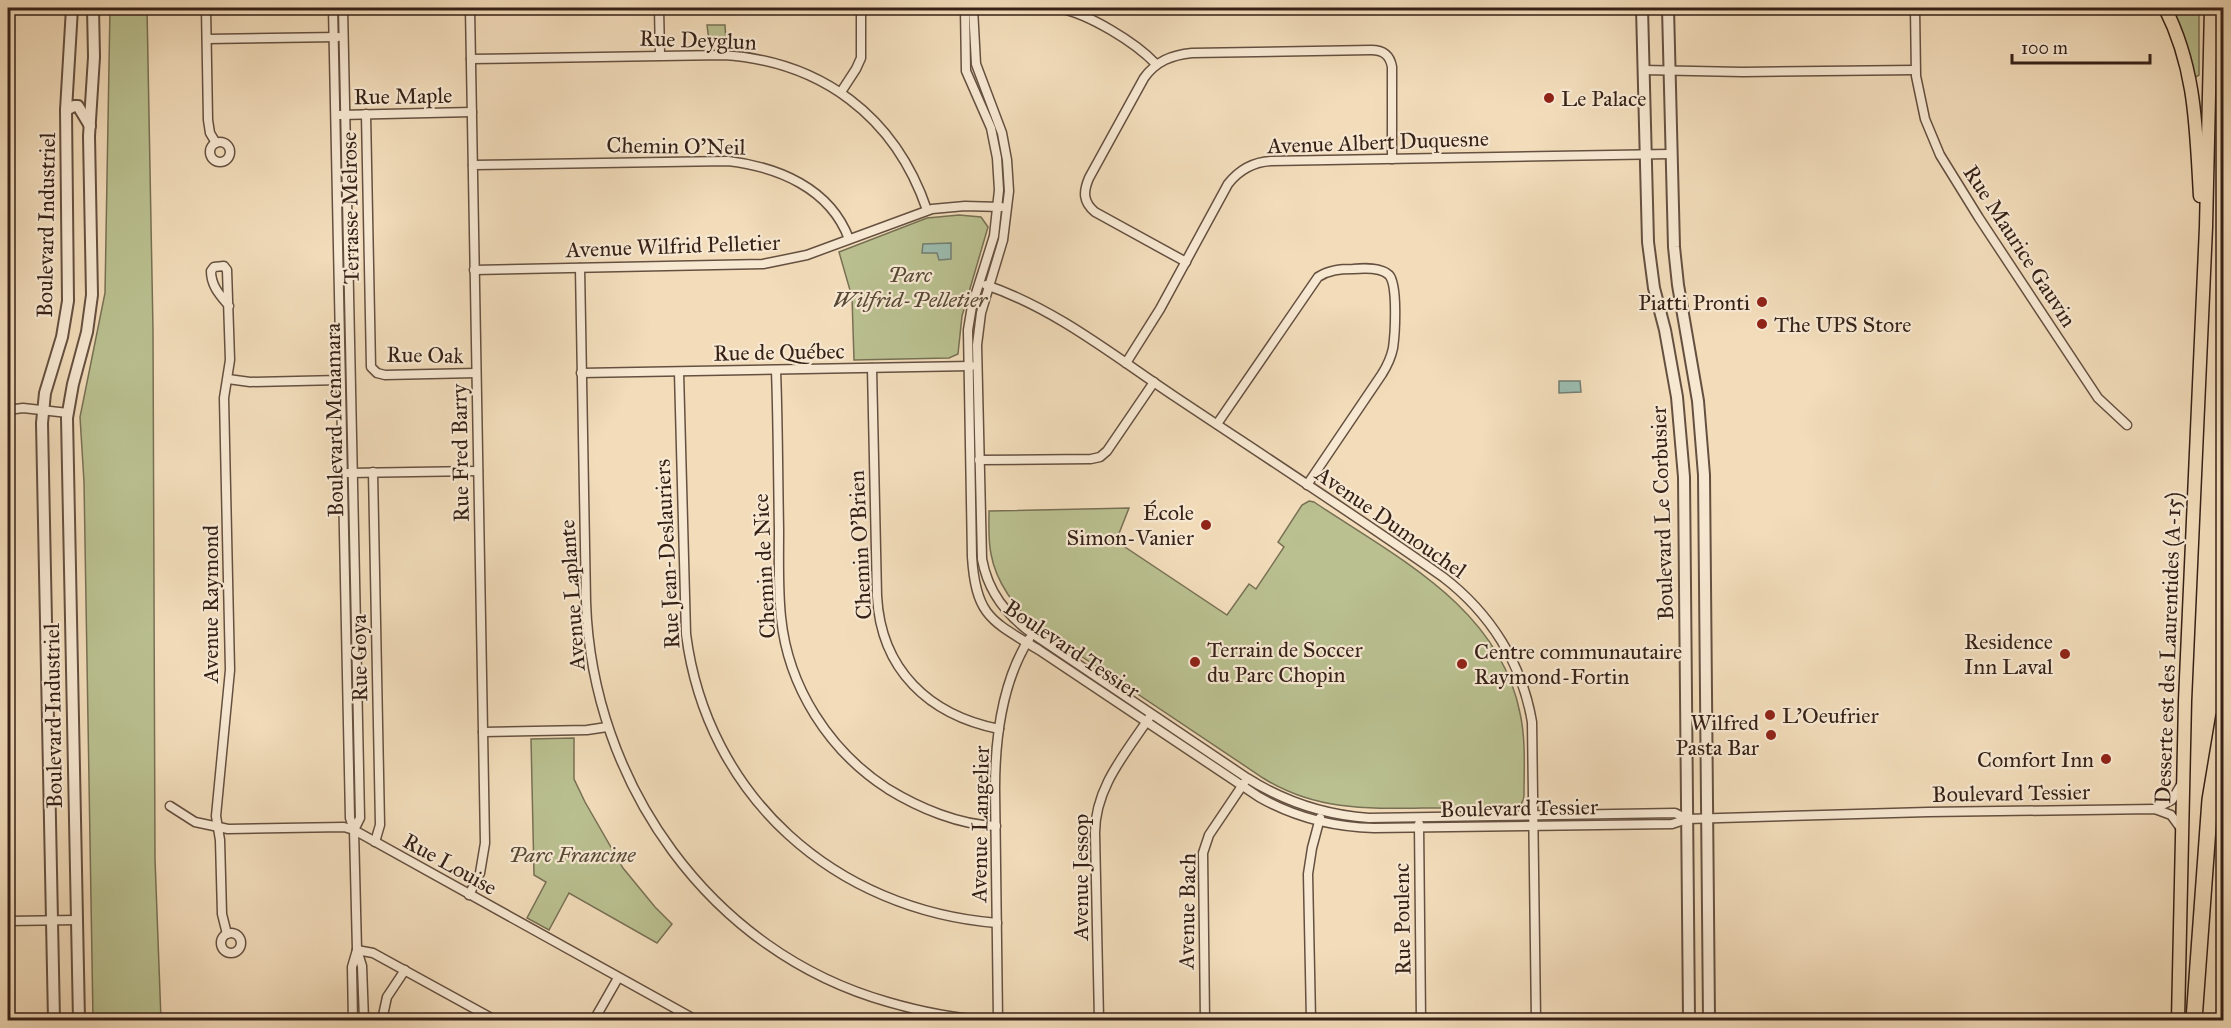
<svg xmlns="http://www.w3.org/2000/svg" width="2231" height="1028" font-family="'IM FELL Great Primer',serif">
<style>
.green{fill:#bac090;stroke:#787054;stroke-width:1.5}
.water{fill:#9bbcaf;stroke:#737e72;stroke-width:1.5}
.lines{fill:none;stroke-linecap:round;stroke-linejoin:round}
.minor-casing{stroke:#655040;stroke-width:11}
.tertiary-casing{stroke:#655040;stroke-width:14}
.primary-casing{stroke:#362117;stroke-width:15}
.motorway-casing{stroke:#362117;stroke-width:18}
.minor{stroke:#f7e8d2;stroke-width:8}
.tertiary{stroke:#f7e8d2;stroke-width:10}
.primary{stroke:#f2dcba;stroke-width:12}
.motorway{stroke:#f2dcba;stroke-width:15}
.poi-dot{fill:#8f2418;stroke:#f7e8d2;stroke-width:2}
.labels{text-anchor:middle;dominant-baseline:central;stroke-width:4.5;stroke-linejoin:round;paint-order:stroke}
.street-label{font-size:22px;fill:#362117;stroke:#f7e8d2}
.poi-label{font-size:22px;fill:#362117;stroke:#f7e8d2;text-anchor:start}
.park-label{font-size:22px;font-style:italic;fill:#574935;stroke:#f7e8d2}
</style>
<rect width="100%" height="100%" fill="#f2dcba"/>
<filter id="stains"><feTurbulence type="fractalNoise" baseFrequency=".00333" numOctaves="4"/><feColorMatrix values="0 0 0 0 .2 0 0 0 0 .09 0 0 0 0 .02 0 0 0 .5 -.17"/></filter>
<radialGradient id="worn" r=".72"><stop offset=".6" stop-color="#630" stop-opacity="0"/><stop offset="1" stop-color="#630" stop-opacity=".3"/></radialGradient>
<g class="green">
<polygon points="110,8 147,8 153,330 155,859 161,1020 93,1020 84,482 80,417 105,293"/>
<polygon points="2170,8 2199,8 2199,75 2194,78 2182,33"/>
<polygon points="707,25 725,25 726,42 709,41"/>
<polygon points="959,215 981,217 988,227 962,316 958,354 949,358 854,360 852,297 839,252 927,218"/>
<path d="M1309,501L1314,502C1396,557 1499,607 1520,713C1526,740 1524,768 1524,795C1524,802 1521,806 1514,807C1484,807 1453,808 1423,808C1365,809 1314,810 1263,778L1036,626C1015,608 996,582 991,554C988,540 989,525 989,511L1129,508L1116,541L1227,615L1249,584L1256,589L1284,547L1278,542L1302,505Z"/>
<polygon points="574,738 574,779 585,802 623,868 655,907 672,924 657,943 569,893 549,930 527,918 546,882 534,875 531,739"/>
</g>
<g class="water">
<polygon points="951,243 951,259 939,260 937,253 922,253 923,244"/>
<polygon points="1559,381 1580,381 1581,392 1559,393"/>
</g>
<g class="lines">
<defs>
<g id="minor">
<polyline points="206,8 208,120 210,133 216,143"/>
<polyline points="333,8 350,818 354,830 357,950 362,966 364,1020"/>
<polyline points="343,8 360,818 354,830"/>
<polyline points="659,8 660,55"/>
<path d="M965,8L966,71L991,128L997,158L999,190L994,236L972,306L968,330L972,557C976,617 992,621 1039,650L1259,797C1294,817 1334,827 1374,828L1672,824L1687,819L1928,812L2155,809L2171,815L2182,830"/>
<path d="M973,8L976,64L1002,133L1007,160L1009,191L1003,240L981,313L977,345L982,559C988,592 1006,615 1033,634L1247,778C1285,802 1324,815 1369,818L1675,813L1687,819"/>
<path d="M1059,8C1089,14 1135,42 1156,64"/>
<polyline points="1915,8 1916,76 1925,119 1940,155 1979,218 2098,398 2127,425"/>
<polyline points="969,10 1011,8"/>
<polyline points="207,39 338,37"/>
<path d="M471,59L723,55C821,61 895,116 927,210"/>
<polyline points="1643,70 1743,72 1915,70"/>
<polyline points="841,92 856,69 861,58 861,8"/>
<polyline points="366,114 371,367 377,373 385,375 476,373"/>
<polyline points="340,115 472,112"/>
<circle cx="220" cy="152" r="10"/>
<path d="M473,165L728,161C778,167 830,188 849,239"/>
<path d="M1186,262L1095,212C1083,202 1083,192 1089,178L1144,78C1156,61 1172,55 1192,53L1371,50C1383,50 1390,55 1392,67V159"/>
<path d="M580,268L586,602C592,783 710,952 888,1002C919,1011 953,1018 986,1020C1024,1022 1062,1019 1099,1019"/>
<polyline points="474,270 763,264 807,255 932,209 965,206 1001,207"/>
<path d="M986,285C1056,309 1114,356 1174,396C1264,456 1355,515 1443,577C1490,613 1522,663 1532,722L1536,1020"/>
<path d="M1126,363L1160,309L1228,184C1239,170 1253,162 1271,161L1670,154"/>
<path d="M872,368L877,596C881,670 929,715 999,729"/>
<path d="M776,370C778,423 778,477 779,530C779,559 778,588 781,617C788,687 829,751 888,789C919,808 959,825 996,826"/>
<path d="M679,372L686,634C707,797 835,910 997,923"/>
<polyline points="581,373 971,366"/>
<polyline points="228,379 250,382 340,380"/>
<polyline points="8,410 23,408 68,413"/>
<path d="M1217,424L1318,277C1329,270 1340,269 1353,269C1364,268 1381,267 1389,275C1398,285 1395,334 1393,348C1391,358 1387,366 1382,374L1307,485"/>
<polyline points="979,460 1091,459 1100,457 1107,451 1154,382"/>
<polyline points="373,472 380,825 375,842"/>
<polyline points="348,473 478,471"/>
<polyline points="483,732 587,730 607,727"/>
<polyline points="170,806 195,822 228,829 344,827 354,830 696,1020"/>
<polyline points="2155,809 2172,800 2182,783"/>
<polyline points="1419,824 1421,1020"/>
<polyline points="469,895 480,873 485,843 470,8"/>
<polyline points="8,921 77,920"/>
<circle cx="231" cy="943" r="10"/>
<path d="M227,934L222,914L220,840L216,816L230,670L224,398L230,360L227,270L224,266L214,267L211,271C211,286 220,295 229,306"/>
<polyline points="357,950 373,953 495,1020"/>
<polyline points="353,1020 352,967 357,950"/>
<polyline points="382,1020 387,997 405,970"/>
<polyline points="594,1020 618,978"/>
<path d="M998,1020L995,789C995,740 1002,682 1029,639"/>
<path d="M1099,1020L1095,833C1095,788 1125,754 1149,718"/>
<polyline points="1205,1020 1203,853 1209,835 1244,783"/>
<polyline points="1311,1020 1308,874 1312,848 1320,818"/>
</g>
<g id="tertiary">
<polyline points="1642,8 1648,242 1654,288 1665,330 1677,397 1684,477 1689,1020"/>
<polyline points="1668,8 1674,247 1678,285 1698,401 1704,475 1709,1020"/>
<polyline points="66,110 74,106 78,106 90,126"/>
<polyline points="54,1020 42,423 45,393 62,337 68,301 66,110 72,8"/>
<polyline points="79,1020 67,418 73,384 87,332 92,295 89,136 94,57 93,8"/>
</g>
<g id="primary">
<path d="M2165,8C2196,69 2196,129 2200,196"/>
<polyline points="2178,1020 2185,701 2206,227 2211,8"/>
</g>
<polyline id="motorway" points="2194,1020 2210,800 2224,716"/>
</defs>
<use href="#minor" class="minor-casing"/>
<use href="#tertiary" class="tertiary-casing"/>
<use href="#primary" class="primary-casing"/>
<use href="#motorway" class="motorway-casing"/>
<use href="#minor" class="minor"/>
<use href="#tertiary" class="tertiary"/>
<use href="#primary" class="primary"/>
<use href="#motorway" class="motorway"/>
</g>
<g class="poi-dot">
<circle cx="1549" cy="98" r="6"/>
<circle cx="1762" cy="302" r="6"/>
<circle cx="1762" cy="324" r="6"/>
<circle cx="1206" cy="525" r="6"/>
<circle cx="2065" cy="654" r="6"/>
<circle cx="1195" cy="662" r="6"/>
<circle cx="1462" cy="664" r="6"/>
<circle cx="1770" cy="715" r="6"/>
<circle cx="1771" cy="735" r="6"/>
<circle cx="2106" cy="759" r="6"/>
</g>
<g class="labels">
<g class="street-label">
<text transform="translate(698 40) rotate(2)">Rue Deyglun</text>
<text transform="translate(403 96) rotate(-1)">Rue Maple</text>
<text transform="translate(1378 142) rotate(-2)">Avenue Albert Duquesne</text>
<text transform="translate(676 146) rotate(1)">Chemin O'Neil</text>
<text transform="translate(350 208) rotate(-91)">Terrasse Melrose</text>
<text transform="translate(46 225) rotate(-89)">Boulevard Industriel</text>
<text transform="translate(673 246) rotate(-2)">Avenue Wilfrid Pelletier</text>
<text transform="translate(2020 246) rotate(57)">Rue Maurice Gauvin</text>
<text transform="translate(779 352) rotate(-1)">Rue de Québec</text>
<text transform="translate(425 355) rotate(1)">Rue Oak</text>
<text transform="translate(334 420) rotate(-91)">Boulevard Mcnamara</text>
<text transform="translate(460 453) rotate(-91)">Rue Fred Barry</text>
<text transform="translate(1662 513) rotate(-92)">Boulevard Le Corbusier</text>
<text transform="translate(1391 522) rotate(35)">Avenue Dumouchel</text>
<text transform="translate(860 545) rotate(-93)">Chemin O'Brien</text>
<text transform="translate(667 554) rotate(-93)">Rue Jean-Deslauriers</text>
<text transform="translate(764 566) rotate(-93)">Chemin de Nice</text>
<text transform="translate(572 595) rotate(-94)">Avenue Laplante</text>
<text transform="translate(210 604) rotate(-90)">Avenue Raymond</text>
<text transform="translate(2168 648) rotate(-88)">Desserte est des Laurentides (A-15)</text>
<text transform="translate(1072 649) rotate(34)">Boulevard Tessier</text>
<text transform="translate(359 658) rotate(-91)">Rue Goya</text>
<text transform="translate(53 716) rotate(-91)">Boulevard Industriel</text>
<text transform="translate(2011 793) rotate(-1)">Boulevard Tessier</text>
<text transform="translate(1519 808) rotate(-1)">Boulevard Tessier</text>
<text transform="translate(980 824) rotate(-89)">Avenue Langelier</text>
<text transform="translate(450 864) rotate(29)">Rue Louise</text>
<text transform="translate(1080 877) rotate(-90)">Avenue Jessop</text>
<text transform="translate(1187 911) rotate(-89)">Avenue Bach</text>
<text transform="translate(1402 919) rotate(-91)">Rue Poulenc</text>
</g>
<g class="poi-label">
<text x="1561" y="98">Le Palace</text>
<text x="1750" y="302" text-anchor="end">Piatti Pronti</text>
<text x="1774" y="324">The UPS Store</text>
<text x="1194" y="512" text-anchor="end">École<tspan x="1194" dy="25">Simon-Vanier</tspan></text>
<text x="2053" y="641" text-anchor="end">Residence<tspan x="2053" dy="25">Inn Laval</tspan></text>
<text x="1207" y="649">Terrain de Soccer<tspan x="1207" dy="25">du Parc Chopin</tspan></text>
<text x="1474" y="651">Centre communautaire<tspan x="1474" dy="25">Raymond-Fortin</tspan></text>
<text x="1782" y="715">L'Oeufrier</text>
<text x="1759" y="722" text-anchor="end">Wilfred<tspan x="1759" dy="25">Pasta Bar</tspan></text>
<text x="2094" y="759" text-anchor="end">Comfort Inn</text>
</g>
<g class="park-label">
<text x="910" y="274">Parc<tspan x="910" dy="25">Wilfrid-Pelletier</tspan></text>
<text x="572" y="854">Parc Francine</text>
</g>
</g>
<rect width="2231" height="1028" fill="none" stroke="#f2dcba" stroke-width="30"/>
<rect x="9" y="9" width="2213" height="1010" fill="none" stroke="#362117" stroke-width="3"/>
<rect x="15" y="15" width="2201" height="998" fill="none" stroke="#362117" stroke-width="1.5"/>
<path d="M2012 54v9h138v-9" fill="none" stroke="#362117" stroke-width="3"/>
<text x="2021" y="54" font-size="18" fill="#362117" stroke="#f7e8d2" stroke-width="4.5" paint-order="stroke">100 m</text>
<rect width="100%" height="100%" filter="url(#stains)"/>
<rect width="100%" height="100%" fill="url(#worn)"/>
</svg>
